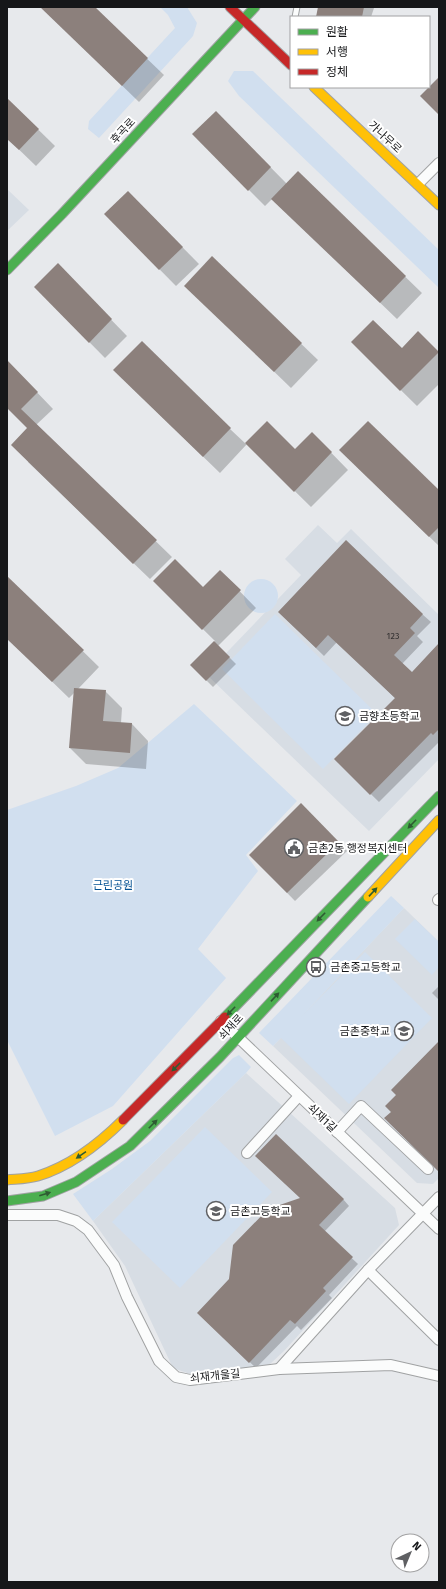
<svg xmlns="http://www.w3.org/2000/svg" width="446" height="1589" font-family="'Fira Sans','Noto Sans KR',sans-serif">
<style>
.built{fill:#d7dde4}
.green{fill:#d1dfef}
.shadow{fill:#0003}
.building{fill:#8c807c}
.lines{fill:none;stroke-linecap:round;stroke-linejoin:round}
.lane-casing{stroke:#a0a2a3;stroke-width:7}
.street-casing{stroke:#a0a2a3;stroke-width:12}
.fast-casing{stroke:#a0a2a3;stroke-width:11}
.slow-casing{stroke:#a0a2a3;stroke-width:11}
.jam-casing{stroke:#a0a2a3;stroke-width:11}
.lane{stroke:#fbfcfc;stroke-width:5}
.street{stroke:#fbfcfc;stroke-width:10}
.fast{stroke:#4caf50;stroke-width:9}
.slow{stroke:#ffc107;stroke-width:9}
.jam{stroke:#c62828;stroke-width:9}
.oneway{fill:#2e5b32}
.labels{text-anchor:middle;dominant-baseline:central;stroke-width:4;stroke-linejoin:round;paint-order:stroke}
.number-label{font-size:9px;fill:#343132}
.street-label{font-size:11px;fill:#161719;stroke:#fff}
.poi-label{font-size:11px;fill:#161719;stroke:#fff;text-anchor:start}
.park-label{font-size:11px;fill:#045192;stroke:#fff}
</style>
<rect width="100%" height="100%" fill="#e7e9ec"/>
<g class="built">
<polygon points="7,189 29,210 7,231"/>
<polygon points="318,525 337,543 351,529 439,615 439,759 369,831 206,674 301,575 285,559"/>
<polygon points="404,908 439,942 439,1178 433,1184 417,1183 273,1046"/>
<polygon points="246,1073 395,1208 399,1225 284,1351 269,1365 193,1375 173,1368 125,1266 93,1221"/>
</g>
<g class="green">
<polygon points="160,7 187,7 197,23 193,36 99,138 88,129 89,121 175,28 168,15"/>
<polygon points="234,71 253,71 439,250 439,288 239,96 228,81"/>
<circle cx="261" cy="596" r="17"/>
<polygon points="275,614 377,714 323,769 222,669"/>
<polygon points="194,704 297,801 246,855 258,871 198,949 226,978 113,1106 55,1136 7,1040 7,810 76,786 118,768"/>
<polygon points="391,896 404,908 301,1017 365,952 432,1018 349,1104 281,1038 273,1046 259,1033"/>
<polygon points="415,919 439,942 439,967 432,975 395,939"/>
<polygon points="239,1055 251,1067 246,1073 93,1221 73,1194 112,1169 150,1141 233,1058"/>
<polygon points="205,1127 272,1192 180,1288 112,1222"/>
</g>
<g class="shadow">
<polygon points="41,7 93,7 164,75 139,102"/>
<polygon points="319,7 373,7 374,8 371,17 317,17"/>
<polygon points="7,99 55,146 36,166 7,138"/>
<polygon points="216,112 287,184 298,173 422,293 397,319 272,199 265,206 194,135"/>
<polygon points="128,192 199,264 176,286 105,214"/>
<polygon points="212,258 318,360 291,388 202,302"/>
<polygon points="58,265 127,336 105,358 35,287"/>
<polygon points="418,333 439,353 439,384 417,406 352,342 402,349"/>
<polygon points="7,361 53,409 36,425 172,557 150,579 28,462 28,428 7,407"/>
<polygon points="131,387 230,429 246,444 267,422 295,450 312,433 348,470 311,507 247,444 220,473"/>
<polygon points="357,467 439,492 439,546"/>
<polygon points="220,571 256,608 218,646 236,664 213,687 191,665 215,641 154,581 203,588"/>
<polygon points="7,577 99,667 78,689 105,691 122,708 121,723 132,724 148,741 146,769 86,764 70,748 74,693 69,698 7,638"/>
<polygon points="422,614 431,622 417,636 423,642 402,664 412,673 439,645 439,742 379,802 335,759 396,699 337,642 324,656 287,620"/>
<polygon points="301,805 347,851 295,901 250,855"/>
<polygon points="439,986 439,1000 432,993"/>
<polygon points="343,1199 349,1206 324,1232 358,1264 329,1295 332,1298 301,1330 297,1326 256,1368 204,1319"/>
</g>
<g class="building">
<polygon points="40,7 95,7 148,58 122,86"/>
<polygon points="318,7 364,7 362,17 316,17"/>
<polygon points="439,77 439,115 420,96"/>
<polygon points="7,98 39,129 19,150 7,139"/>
<polygon points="216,111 271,167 248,191 192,134"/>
<polygon points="298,171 406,276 380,303 271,199"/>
<polygon points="128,191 183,247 159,270 104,214"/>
<polygon points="212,256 302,343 274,372 184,286"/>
<polygon points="58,263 112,319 89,343 34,287"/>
<polygon points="373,320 402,348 418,331 439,352 400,391 351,342"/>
<polygon points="142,341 231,428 203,457 113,370"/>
<polygon points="7,360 38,392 21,409 157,540 133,564 11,445 27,428 7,408"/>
<polygon points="267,421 295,449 312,432 332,452 294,492 245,443"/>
<polygon points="368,421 439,490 439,527 429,537 339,450"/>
<polygon points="346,540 423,614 410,628 415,633 394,655 412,672 439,643 439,729 433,735 431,733 370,795 334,759 395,698 328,635 316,648 278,612"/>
<polygon points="175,559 203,587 220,570 241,590 202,630 153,581"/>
<polygon points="7,576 84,650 52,682 7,639"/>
<polygon points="214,641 230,657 206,681 190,665"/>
<polygon points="74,688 106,690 103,721 132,723 130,753 69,748"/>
<polygon points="301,803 339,842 287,893 249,855"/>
<polygon points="439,1041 439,1172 384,1118 391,1112 385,1106 396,1095 391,1090"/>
<polygon points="276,1134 344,1199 319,1225 353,1257 323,1288 326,1291 295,1324 290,1320 249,1363 197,1313 229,1279 233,1245 268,1209 300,1198 255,1156"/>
</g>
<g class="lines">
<defs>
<polyline id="lane" points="295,17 297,7"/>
<g id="street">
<polyline points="418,184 439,163"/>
<polyline points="438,900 439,899"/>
<polyline points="221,1021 439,1229"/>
<polyline points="337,1132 361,1106 428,1169"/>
<polyline points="247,1153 299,1096"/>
<polyline points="7,1215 58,1215 76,1221 88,1230 114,1265 127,1297 159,1361 176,1377 190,1380 279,1369 391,1365 439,1376"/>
<polyline points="368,1270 439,1340"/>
<polyline points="279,1369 368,1270 439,1197"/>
</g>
<g id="fast">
<polyline points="7,270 62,214 255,7"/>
<polyline points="225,1017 439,796"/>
<polyline points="7,1201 43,1196 76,1182 130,1146 220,1057 368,897"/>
</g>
<g id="slow">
<polyline points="314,87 439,205"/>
<polyline points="368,897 439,820"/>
<path d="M7,1180C17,1179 28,1179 38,1176C70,1166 99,1144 123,1120"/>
</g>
<g id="jam">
<polyline points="230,7 291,65"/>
<polyline points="123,1120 225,1017"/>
</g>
</defs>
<use href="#lane" class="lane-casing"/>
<use href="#street" class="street-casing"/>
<use href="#fast" class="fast-casing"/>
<use href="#slow" class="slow-casing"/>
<use href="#jam" class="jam-casing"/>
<use href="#lane" class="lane"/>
<use href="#street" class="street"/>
<use href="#fast" class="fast"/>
<use href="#slow" class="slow"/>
<use href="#jam" class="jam"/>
</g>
<defs><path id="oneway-solid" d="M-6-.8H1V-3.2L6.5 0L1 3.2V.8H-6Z"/></defs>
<g class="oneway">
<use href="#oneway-solid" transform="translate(412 824) rotate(134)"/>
<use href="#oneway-solid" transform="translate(373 892) rotate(-47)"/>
<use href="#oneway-solid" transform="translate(321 917) rotate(134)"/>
<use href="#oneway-solid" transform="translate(275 997) rotate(-47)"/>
<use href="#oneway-solid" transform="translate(231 1011) rotate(134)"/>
<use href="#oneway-solid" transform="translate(176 1067) rotate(135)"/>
<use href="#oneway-solid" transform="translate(153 1124) rotate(-45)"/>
<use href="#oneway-solid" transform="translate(81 1155) rotate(146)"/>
<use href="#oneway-solid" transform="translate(45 1194) rotate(-18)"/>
</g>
<defs>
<symbol id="school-ring" viewBox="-11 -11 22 22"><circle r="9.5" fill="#fff" stroke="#5f6063" stroke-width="1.5"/><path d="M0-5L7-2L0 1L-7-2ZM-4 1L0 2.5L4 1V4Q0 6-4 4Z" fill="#5f6063"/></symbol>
<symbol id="civic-ring" viewBox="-11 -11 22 22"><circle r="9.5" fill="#fff" stroke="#5f6063" stroke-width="1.5"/><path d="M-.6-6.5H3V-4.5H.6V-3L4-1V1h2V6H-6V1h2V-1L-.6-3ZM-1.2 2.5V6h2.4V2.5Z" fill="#5f6063"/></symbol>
<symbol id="bus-ring" viewBox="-11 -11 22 22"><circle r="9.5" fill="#fff" stroke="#5f6063" stroke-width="1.5"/><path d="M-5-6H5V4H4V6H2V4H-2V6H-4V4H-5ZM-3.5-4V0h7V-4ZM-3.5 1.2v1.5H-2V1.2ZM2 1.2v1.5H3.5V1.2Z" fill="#5f6063"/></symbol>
</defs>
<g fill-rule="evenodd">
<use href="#school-ring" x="334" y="705" width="22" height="22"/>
<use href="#civic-ring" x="283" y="837" width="22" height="22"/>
<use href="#bus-ring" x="305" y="956" width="22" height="22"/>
<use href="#school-ring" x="393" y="1020" width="22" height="22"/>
<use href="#school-ring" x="205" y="1200" width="22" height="22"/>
</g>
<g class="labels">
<g class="number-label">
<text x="393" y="636">123</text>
</g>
<g class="street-label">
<text transform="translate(123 131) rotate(-47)">후곡로</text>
<text transform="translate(385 137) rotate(43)">가나무로</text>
<text transform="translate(231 1027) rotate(-47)">쇠재로</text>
<text transform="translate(322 1118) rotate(44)">쇠재1길</text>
<text transform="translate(215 1376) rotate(-6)">쇠재개울길</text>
</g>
<g class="poi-label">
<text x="359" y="716">금향초등학교</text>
<text x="308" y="848">금촌2동 행정복지센터</text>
<text x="330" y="967">금촌중고등학교</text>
<text x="390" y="1031" text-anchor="end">금촌중학교</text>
<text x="230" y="1211">금촌고등학교</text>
</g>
<g class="park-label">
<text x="113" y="885">근린공원</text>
</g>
</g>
<rect width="446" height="1589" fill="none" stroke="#161719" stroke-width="16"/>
<rect x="290" y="16" width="140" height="72" fill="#ffffff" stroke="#a2a2a3"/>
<rect x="298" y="29" width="20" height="6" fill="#4caf50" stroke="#a2a2a3"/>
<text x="326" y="36" font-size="12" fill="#161719">원활</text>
<rect x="298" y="49" width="20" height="6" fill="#ffc107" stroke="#a2a2a3"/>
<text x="326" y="56" font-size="12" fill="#161719">서행</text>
<rect x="298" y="69" width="20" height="6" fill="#c62828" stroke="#a2a2a3"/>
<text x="326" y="76" font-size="12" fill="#161719">정체</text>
<g transform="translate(410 1553) rotate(44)"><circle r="19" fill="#ffffff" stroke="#a2a2a3"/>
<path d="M0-3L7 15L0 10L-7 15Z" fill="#5f6063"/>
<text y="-6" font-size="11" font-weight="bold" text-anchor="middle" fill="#161719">N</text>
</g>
</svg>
